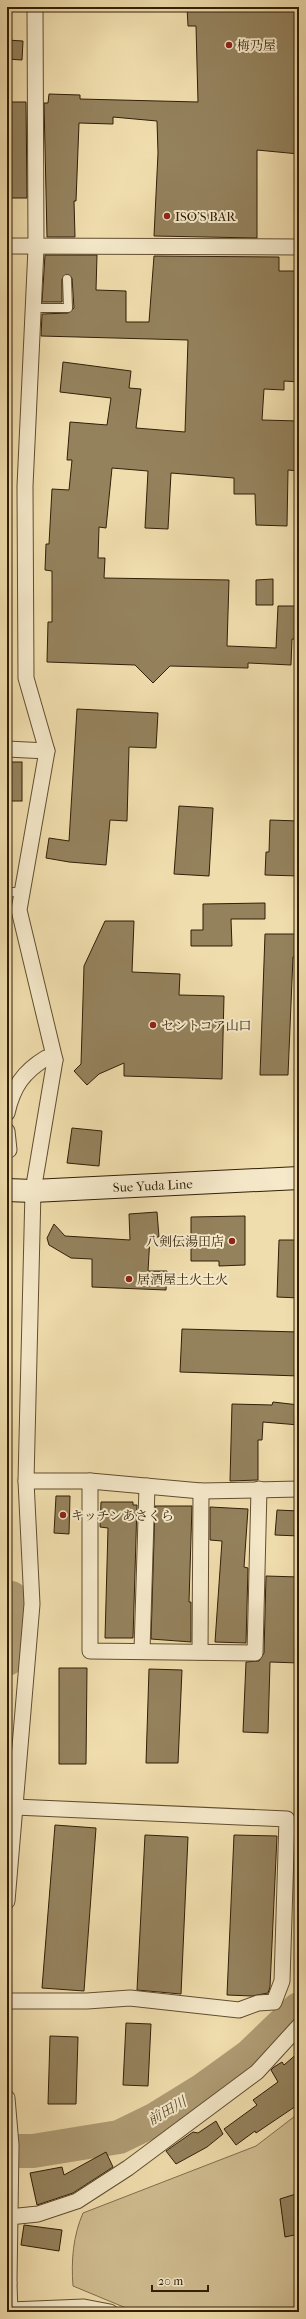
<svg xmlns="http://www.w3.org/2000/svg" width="306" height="2319" font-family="'IM FELL French Canon','Noto Serif JP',serif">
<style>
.green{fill:#d0bd91;stroke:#806e4c}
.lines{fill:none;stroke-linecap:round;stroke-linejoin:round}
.river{stroke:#af9c75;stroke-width:34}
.building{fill:#94825d;stroke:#311f07}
.lane-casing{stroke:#614e30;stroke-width:10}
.street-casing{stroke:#614e30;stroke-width:17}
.secondary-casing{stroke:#311f07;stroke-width:24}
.lane{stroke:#f5e9ca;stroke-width:8}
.street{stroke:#f5e9ca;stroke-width:15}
.secondary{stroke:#f5e9ca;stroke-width:22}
.poi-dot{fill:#8f2418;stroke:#f5e9ca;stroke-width:1.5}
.labels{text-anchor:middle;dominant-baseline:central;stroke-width:4;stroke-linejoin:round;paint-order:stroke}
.poi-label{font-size:13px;fill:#311f07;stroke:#f5e9ca;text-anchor:start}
.street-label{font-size:13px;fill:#311f07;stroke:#f5e9ca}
.water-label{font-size:14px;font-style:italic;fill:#5d4b2e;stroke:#f5e9ca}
</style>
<rect width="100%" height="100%" fill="#f0ddad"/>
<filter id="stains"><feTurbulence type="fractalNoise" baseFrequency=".005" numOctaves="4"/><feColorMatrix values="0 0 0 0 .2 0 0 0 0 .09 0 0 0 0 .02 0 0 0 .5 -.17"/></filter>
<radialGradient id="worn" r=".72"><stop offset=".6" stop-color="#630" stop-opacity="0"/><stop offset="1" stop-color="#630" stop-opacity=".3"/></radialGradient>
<path class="green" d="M299,2113V2312H197L126,2308L73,2286C71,2261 73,2236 83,2213L256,2146Z"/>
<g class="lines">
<g class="river">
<polyline points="7,1659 11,1598"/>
<polyline points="7,2151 33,2151 119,2137 156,2119 203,2090 250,2056 299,2009"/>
</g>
</g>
<g class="building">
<polygon points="187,7 299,7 299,154 257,150 257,238 154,236 158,153 157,121 113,117 113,124 79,123 76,201 74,201 75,237 47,237 44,103 48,103 49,94 80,95 80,99 198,102 196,26 188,26"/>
<polygon points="7,40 23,41 22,60 7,59"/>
<polygon points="7,102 26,102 27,198 7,198"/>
<polygon points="45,255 97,255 96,290 126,291 126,322 149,322 154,256 279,257 279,271 299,271 299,382 284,381 284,390 264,389 262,420 299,421 299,471 288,470 287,526 256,525 255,494 234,494 234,478 171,473 168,529 145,528 148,471 112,468 106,528 99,527 98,558 105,558 104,578 229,580 227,646 276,648 278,606 299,606 299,639 292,639 291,665 248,663 248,668 170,666 153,683 135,665 47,662 48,622 52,622 52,571 45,570 46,544 49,544 52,489 69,490 72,460 67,460 70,422 107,425 111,398 60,392 63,362 131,371 129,388 141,389 136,428 185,432 188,340 41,336 42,314 68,313 74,308 72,278 67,274 62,279 62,302 42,302"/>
<polygon points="273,579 273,605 256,605 256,580"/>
<polygon points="77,709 158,713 156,748 129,747 127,821 110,820 106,865 69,862 46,858 49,838 69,841"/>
<rect x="7" y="762" width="15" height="39"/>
<polygon points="179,806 213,808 209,876 174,874"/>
<polygon points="270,820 299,821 299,876 265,875 266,852 269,852"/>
<polygon points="265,903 265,919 231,919 232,946 191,946 191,930 203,930 203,904"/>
<polygon points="105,921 134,921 132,972 180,974 179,995 224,996 222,1079 124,1076 124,1063 99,1074 87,1085 74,1071 81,1064 84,966"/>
<polygon points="265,934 299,934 299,957 293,957 288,1075 260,1075"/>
<polygon points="72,1128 102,1131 99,1166 67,1163"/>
<polygon points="157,1212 159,1237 150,1237 148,1271 167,1271 166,1290 92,1287 92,1259 71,1258 49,1245 47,1238 54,1224 65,1236 130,1240 129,1214"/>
<polygon points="245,1216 245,1265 219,1266 219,1261 191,1261 191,1217"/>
<polygon points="279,1240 299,1240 299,1298 277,1297"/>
<polygon points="182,1329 299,1332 299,1376 180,1372"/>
<polygon points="273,1402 299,1405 299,1425 263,1422 262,1440 258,1440 258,1480 230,1481 232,1404 272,1405"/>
<polygon points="56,1496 70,1496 69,1534 54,1533"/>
<polygon points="101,1502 133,1502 133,1505 137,1505 133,1638 105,1638 108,1528 100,1527"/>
<polygon points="155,1506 192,1506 189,1602 191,1602 191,1642 151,1639"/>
<polygon points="210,1507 248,1509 244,1567 248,1568 246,1643 215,1642 222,1541 210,1540"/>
<polygon points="277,1510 299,1511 299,1536 275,1535"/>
<polygon points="266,1576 299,1577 299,1663 270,1662 268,1733 243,1732 246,1662 259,1661 264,1653"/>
<polygon points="59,1668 87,1668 86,1764 59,1764"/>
<polygon points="149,1669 182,1670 178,1763 146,1763"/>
<polygon points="55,1825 96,1828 84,1991 42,1988"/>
<polygon points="145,1835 188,1837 181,1994 137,1990"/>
<polygon points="234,1835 277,1836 270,1987 268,1993 252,1996 227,1995"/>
<polygon points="126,2023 151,2024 148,2086 123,2085"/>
<polygon points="50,2036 78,2037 76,2104 48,2104"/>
<polygon points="299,2052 299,2104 256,2133 255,2131 236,2145 224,2129 257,2105 253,2100 278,2082 271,2070 274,2067 282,2062 284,2065"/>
<polygon points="216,2121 223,2134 207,2147 176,2164 166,2151 193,2132 198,2133"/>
<polygon points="106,2152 113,2167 73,2193 37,2205 30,2173 62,2167 64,2175"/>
<polygon points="299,2193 299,2234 285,2237 280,2199"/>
<polygon points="24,2225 62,2230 59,2251 21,2245"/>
</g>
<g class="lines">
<defs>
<g id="lane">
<polyline points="33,308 68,308 67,279"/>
<polyline points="7,893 21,891"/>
</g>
<g id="street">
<polyline points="7,246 299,247"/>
<polyline points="7,749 47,751"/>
<path d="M7,1113C13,1087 23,1072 46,1058L55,1060"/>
<polyline points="7,1131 9,1150"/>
<polyline points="26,1481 90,1481 201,1491 299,1489"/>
<polyline points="90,1481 90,1651 255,1653 259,1489"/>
<polyline points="142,1651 147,1486"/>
<polyline points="200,1652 201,1491"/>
<polyline points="7,1901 32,1604 26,1481 33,1191 55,1060 19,910 47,751 26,678 25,486 36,248 35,7"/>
<polyline points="7,2001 87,2001 130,1998 239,2010 258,2003 274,2002 282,1981 287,1819 15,1807"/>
<polyline points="7,2098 11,2145 9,2283 7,2283"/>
<polyline points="9,2217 38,2214 77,2201 128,2168 257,2072 299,2026"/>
<polyline points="9,2283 10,2312"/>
<polyline points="10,2310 84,2307 110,2312"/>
</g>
<g id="secondary">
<path id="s1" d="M7,1190L33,1191L299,1178"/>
</g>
</defs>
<use href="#lane" class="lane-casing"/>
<use href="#street" class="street-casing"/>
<use href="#secondary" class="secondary-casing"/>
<use href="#lane" class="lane"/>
<use href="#street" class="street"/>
<use href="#secondary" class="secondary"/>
</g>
<g class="poi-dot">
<circle cx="229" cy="45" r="4"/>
<circle cx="167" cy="216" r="4"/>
<circle cx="153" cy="1025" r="4"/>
<circle cx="232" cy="1241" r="4"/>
<circle cx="129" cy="1279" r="4"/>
<circle cx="63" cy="1515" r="4"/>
</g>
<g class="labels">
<g class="poi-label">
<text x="237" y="45">梅乃屋</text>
<text x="175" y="216">ISO'S BAR</text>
<text x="161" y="1025">セントコア山口</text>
<text x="224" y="1241" text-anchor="end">八剣伝湯田店</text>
<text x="137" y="1279">居酒屋土火土火</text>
<text x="71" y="1515">キッチンあさくら</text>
</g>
<g class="street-label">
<text stroke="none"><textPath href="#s1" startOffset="146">Sue Yuda Line</textPath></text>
</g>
<g class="water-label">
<text transform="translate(167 2111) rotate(-30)">前田川</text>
</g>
</g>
<rect width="306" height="2319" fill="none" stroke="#f0ddad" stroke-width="24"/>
<rect x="8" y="8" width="290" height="2303" fill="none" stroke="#311f07" stroke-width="2"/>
<rect x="12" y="12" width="282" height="2295" fill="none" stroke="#311f07"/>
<path d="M152 2285v6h56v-6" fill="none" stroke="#311f07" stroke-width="2"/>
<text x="158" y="2285" font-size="12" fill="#311f07" stroke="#f5e9ca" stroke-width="3" paint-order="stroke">20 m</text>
<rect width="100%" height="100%" filter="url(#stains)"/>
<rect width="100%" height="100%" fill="url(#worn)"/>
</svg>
